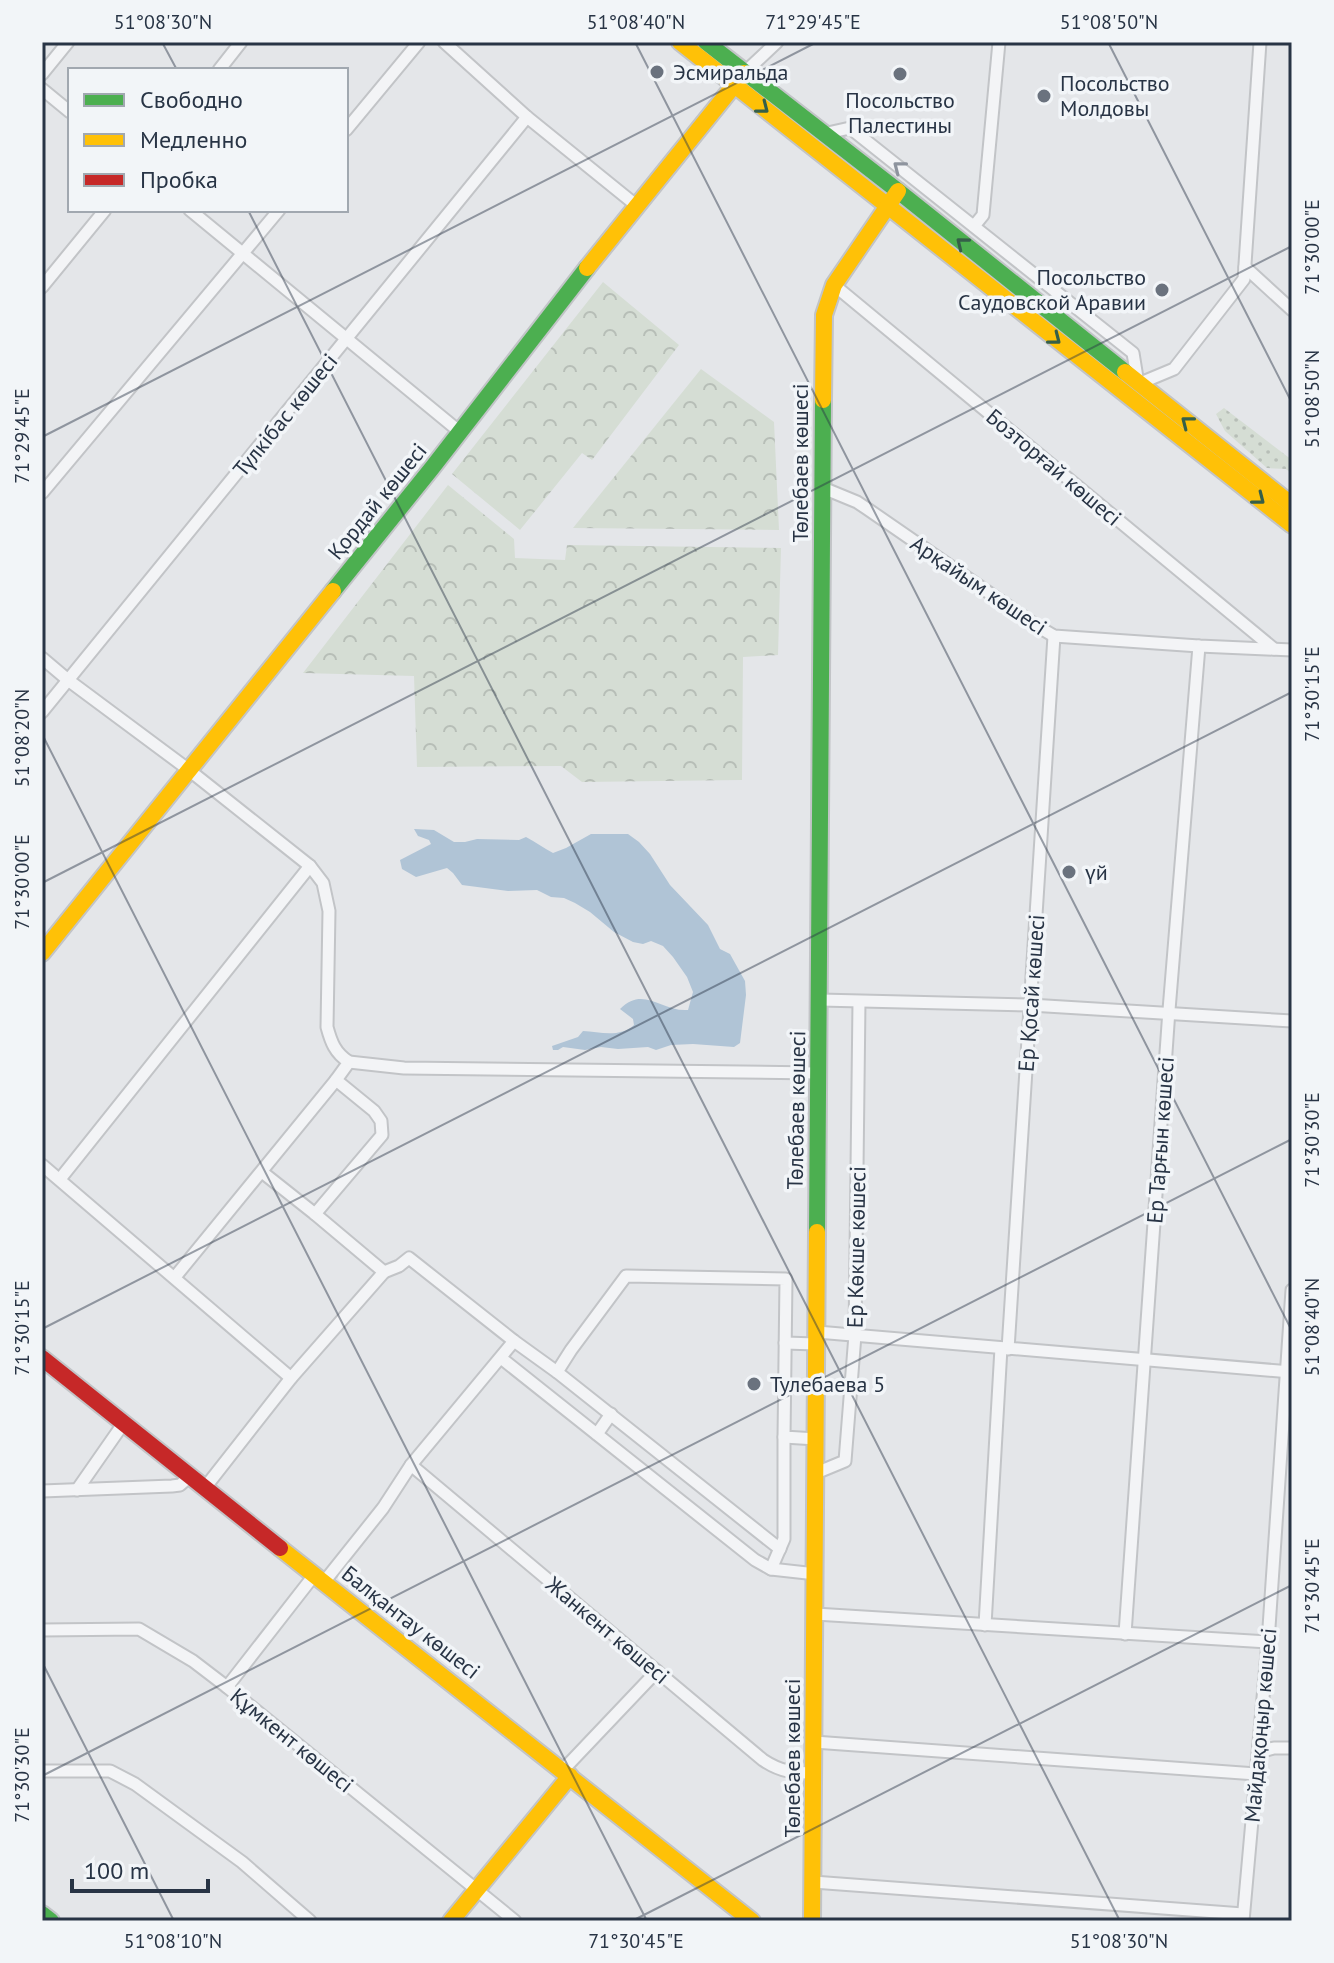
<svg xmlns="http://www.w3.org/2000/svg" width="1334" height="1963" font-family="'PT Sans',sans-serif">
<style>
.grass{fill:url(#grass-dots)}
.forest{fill:url(#forest-crowns)}
.water{fill:#b0c4d6}
.lines{fill:none;stroke-linecap:round;stroke-linejoin:round}
.street-casing{stroke:#c2c4c7;stroke-width:15}
.fast-casing{stroke:#c2c4c7;stroke-width:20}
.slow-casing{stroke:#c2c4c7;stroke-width:20}
.jam-casing{stroke:#c2c4c7;stroke-width:20}
.street{stroke:#f3f4f6;stroke-width:11}
.fast{stroke:#4caf50;stroke-width:16}
.slow{stroke:#ffc107;stroke-width:16}
.jam{stroke:#c62828;stroke-width:16}
.oneway{stroke:#355f49}
.oneway2{stroke:#8e949e}
.ticks{fill:none;stroke:#283445;stroke-width:2;stroke-opacity:0.45}
.poi-dot{fill:#6a727e;stroke:#f2f5f8;stroke-width:3}
.labels{text-anchor:middle;dominant-baseline:central;stroke-width:7;stroke-linejoin:round;paint-order:stroke}
.poi-label{font-size:22px;fill:#283445;stroke:#f2f5f8;text-anchor:start}
.street-label{font-size:22px;fill:#283445;stroke:#f2f5f8}
.neatline{fill:none;stroke:#283445;stroke-width:3}
.ticks-label{font-size:20px;text-anchor:middle;fill:#283445}
</style>
<defs>
<pattern id="grass-dots" width="8" height="8" patternUnits="userSpaceOnUse" patternTransform="scale(2)"><rect width="8" height="8" fill="#d5ddd4"/><path d="M2 2h.1M6 6h.1" fill="none" stroke="#b7beb7" stroke-width="1.8" stroke-linecap="round"/></pattern>
<pattern id="forest-crowns" width="20" height="18" patternUnits="userSpaceOnUse" patternTransform="scale(2)"><rect width="20" height="18" fill="#d5ddd4"/><path d="M2 6a3 3 0 1 1 6 0M12 15a3 3 0 1 1 6 0" fill="none" stroke="#b7beb7"/></pattern>
</defs>
<rect width="100%" height="100%" fill="#e4e6e9"/>
<polygon class="grass" points="1224,408 1292,460 1292,474 1286,469 1267,468 1225,431 1216,414"/>
<g class="forest">
<polygon points="603,282 679,345 592,460 582,453 520,530 452,474"/>
<polygon points="701,369 774,422 779,530 573,528"/>
<polygon points="448,485 514,539 515,558 565,560 567,545 781,548 778,655 743,657 742,780 582,782 561,766 417,767 414,676 303,673"/>
</g>
<path class="water" d="M414,829L434,830L454,842H465L477,839L519,840L526,837C536,842 543,848 553,853L566,848L591,834H628L639,842L650,854L670,885L708,925L720,949L730,954L745,981L746,995L740,1043L734,1047L693,1044L671,1045L656,1050L648,1047L618,1049L601,1047L585,1050L563,1047L558,1050H553L552,1046L578,1037L583,1031C600,1032 620,1038 634,1025L633,1019L620,1009C644,985 661,1012 688,1010L693,992L687,977L673,957L663,946L651,941L643,944L633,942L614,932L590,912L575,903L564,898L551,897L537,890L508,891L462,885L453,873L447,868L416,877L402,869L400,860L431,844L429,840L418,836Z"/>
<g class="lines">
<defs>
<g id="street">
<polyline points="444,42 527,117 637,206"/>
<polyline points="219,70 241,42"/>
<polyline points="744,73 777,42"/>
<polyline points="42,74 68,42"/>
<polyline points="42,89 70,112"/>
<polyline points="346,130 419,42"/>
<polyline points="823,134 850,128 1133,353 1138,384 1174,369 1244,279 1260,42"/>
<polyline points="190,210 460,432"/>
<polyline points="974,226 983,215 999,42"/>
<polyline points="1245,267 1292,310"/>
<polyline points="834,285 1274,649"/>
<polyline points="42,287 105,210"/>
<polyline points="823,488 857,502 866,508 1037,626 1054,636 1199,646 1292,650"/>
<polyline points="42,493 279,210"/>
<path d="M42,658L68,680L189,770L310,866L323,883L329,911L327,1027C331,1042 335,1053 349,1062L336,1080L374,1111L381,1121L382,1135L315,1214"/>
<polyline points="42,712 527,117"/>
<polyline points="820,1000 1030,1005 1292,1021"/>
<polyline points="349,1062 404,1068 817,1073"/>
<polyline points="42,1165 291,1378"/>
<polyline points="60,1179 310,866"/>
<polyline points="384,1272 399,1266 409,1258 514,1341"/>
<polyline points="175,1277 336,1080"/>
<polyline points="817,1332 1291,1372"/>
<polyline points="785,1343 816,1344"/>
<polyline points="1008,1349 1054,636"/>
<polyline points="501,1358 755,1560 771,1569 816,1574"/>
<polyline points="597,1434 611,1414"/>
<path d="M411,1465L763,1760C781,1772 794,1773 815,1773"/>
<polyline points="816,1473 845,1461 855,1335 859,1002"/>
<polyline points="204,1489 291,1378 384,1272 315,1214 262,1172"/>
<polyline points="77,1490 123,1424"/>
<polyline points="42,1491 172,1486 180,1485 189,1477"/>
<polyline points="780,1549 557,1372 571,1350 626,1276 786,1279 784,1437 816,1439"/>
<polyline points="771,1569 784,1539 784,1437"/>
<polyline points="324,1582 383,1508 411,1465 514,1341 557,1372"/>
<polyline points="815,1614 1268,1642"/>
<polyline points="985,1625 1001,1348"/>
<polyline points="42,1630 139,1629 193,1661 227,1687 515,1921"/>
<polyline points="1125,1634 1169,1010 1199,646"/>
<polyline points="227,1687 315,1574"/>
<polyline points="814,1742 1256,1774"/>
<polyline points="1259,1752 1274,1748 1292,1748"/>
<polyline points="563,1770 657,1671"/>
<polyline points="42,1771 110,1771 135,1784 242,1862 310,1921"/>
<polyline points="813,1882 1243,1914"/>
<polyline points="1243,1921 1268,1642 1292,1290"/>
</g>
<g id="fast">
<polyline points="706,42 898,191 1125,372"/>
<polyline points="333,591 432,468 587,268"/>
<polyline points="817,1232 823,400"/>
<polyline points="42,1914 51,1921"/>
</g>
<g id="slow">
<polyline points="680,42 1292,525"/>
<polyline points="587,268 744,73"/>
<polyline points="1125,372 1292,505"/>
<polyline points="823,400 824,315 834,285 898,191"/>
<polyline points="42,953 333,591"/>
<polyline points="280,1548 752,1921"/>
<polyline points="451,1921 570,1776"/>
<polyline points="812,1921 817,1232"/>
</g>
<polyline id="jam" points="42,1358 280,1548"/>
</defs>
<use href="#street" class="street-casing"/>
<use href="#fast" class="fast-casing"/>
<use href="#slow" class="slow-casing"/>
<use href="#jam" class="jam-casing"/>
<use href="#street" class="street"/>
<use href="#fast" class="fast"/>
<use href="#slow" class="slow"/>
<use href="#jam" class="jam"/>
</g>
<defs><path id="oneway-chevron" d="M-2-3.5L2.5 0L-2 3.5" fill="none" stroke-width="1.6" stroke-linecap="round" stroke-linejoin="round" transform="scale(2)"/></defs>
<g class="oneway">
<use href="#oneway-chevron" transform="translate(763 108) rotate(38)"/>
<use href="#oneway-chevron" transform="translate(962 243) rotate(-141)"/>
<use href="#oneway-chevron" transform="translate(1055 339) rotate(38)"/>
<use href="#oneway-chevron" transform="translate(1187 422) rotate(-142)"/>
<use href="#oneway-chevron" transform="translate(1259 499) rotate(38)"/>
</g>
<use class="oneway2" href="#oneway-chevron" transform="translate(899 167) rotate(-142)"/>
<path class="ticks" d="M162,42L177,70M635,42L1292,1331M1108,42L1292,403M248,210L1120,1921M42,437L817,42M42,734L647,1921M42,883L1292,246M42,1329L1292,692M42,1662L174,1921M42,1776L1292,1139M632,1921L1292,1585"/>
<g class="poi-dot">
<circle cx="657" cy="72" r="8"/>
<circle cx="900" cy="74" r="8"/>
<circle cx="1044" cy="96" r="8"/>
<circle cx="1162" cy="290" r="8"/>
<circle cx="1069" cy="872" r="8"/>
<circle cx="754" cy="1384" r="8"/>
</g>
<g class="labels">
<g class="poi-label">
<text x="673" y="72">Эсмиральда</text>
<text x="1060" y="83">Посольство<tspan x="1060" dy="25">Молдовы</tspan></text>
<text x="900" y="100" text-anchor="middle">Посольство<tspan x="900" dy="25">Палестины</tspan></text>
<text x="1146" y="277" text-anchor="end">Посольство<tspan x="1146" dy="25">Саудовской Аравии</tspan></text>
<text x="1085" y="872">үй</text>
<text x="770" y="1384">Тулебаева 5</text>
</g>
<g class="street-label">
<text transform="translate(285 415) rotate(-51)">Түлкібас көшесі</text>
<text transform="translate(800 463) rotate(-90)">Төлебаев көшесі</text>
<text transform="translate(1054 467) rotate(40)">Бозторғай көшесі</text>
<text transform="translate(377 501) rotate(-51)">Қордай көшесі</text>
<text transform="translate(979 585) rotate(34)">Арқайым көшесі</text>
<text transform="translate(1031 993) rotate(-86)">Ер Қосай көшесі</text>
<text transform="translate(796 1110) rotate(-89)">Төлебаев көшесі</text>
<text transform="translate(1160 1140) rotate(-86)">Ер Тарғын көшесі</text>
<text transform="translate(856 1247) rotate(-89)">Ер Көкше көшесі</text>
<text transform="translate(411 1622) rotate(38)">Балқантау көшесі</text>
<text transform="translate(608 1630) rotate(40)">Жанкент көшесі</text>
<text transform="translate(1260 1725) rotate(-85)">Майдақоңыр көшесі</text>
<text transform="translate(292 1740) rotate(39)">Құмкент көшесі</text>
<text transform="translate(792 1758) rotate(-90)">Төлебаев көшесі</text>
</g>
</g>
<rect width="1334" height="1963" fill="none" stroke="#f2f5f8" stroke-width="88"/>
<rect x="68" y="68" width="280" height="144" fill="#f2f5f8" stroke="#a1a8b0" stroke-width="2"/>
<rect x="84" y="94" width="40" height="12" fill="#4caf50" stroke="#a1a8b0" stroke-width="2"/>
<text x="140" y="108" font-size="24" fill="#283445">Свободно</text>
<rect x="84" y="134" width="40" height="12" fill="#ffc107" stroke="#a1a8b0" stroke-width="2"/>
<text x="140" y="148" font-size="24" fill="#283445">Медленно</text>
<rect x="84" y="174" width="40" height="12" fill="#c62828" stroke="#a1a8b0" stroke-width="2"/>
<text x="140" y="188" font-size="24" fill="#283445">Пробка</text>
<path d="M72 1879v12h136v-12" fill="none" stroke="#283445" stroke-width="4"/>
<text x="84" y="1879" font-size="24" fill="#283445" stroke="#f2f5f8" stroke-width="6" paint-order="stroke">100 m</text>
<rect x="44" y="44" width="1246" height="1875" class="neatline"/>
<g class="ticks-label">
<text x="163" y="29">51°08'30"N</text>
<text x="636" y="29">51°08'40"N</text>
<text x="813" y="29">71°29'45"E</text>
<text x="1109" y="29">51°08'50"N</text>
<text transform="translate(1312 247) rotate(-90)" y="7">71°30'00"E</text>
<text transform="translate(1312 399) rotate(-90)" y="7">51°08'50"N</text>
<text transform="translate(22 436) rotate(-90)" y="7">71°29'45"E</text>
<text transform="translate(1312 694) rotate(-90)" y="7">71°30'15"E</text>
<text transform="translate(22 738) rotate(-90)" y="7">51°08'20"N</text>
<text transform="translate(22 882) rotate(-90)" y="7">71°30'00"E</text>
<text transform="translate(1312 1140) rotate(-90)" y="7">71°30'30"E</text>
<text transform="translate(1312 1327) rotate(-90)" y="7">51°08'40"N</text>
<text transform="translate(22 1328) rotate(-90)" y="7">71°30'15"E</text>
<text transform="translate(1312 1586) rotate(-90)" y="7">71°30'45"E</text>
<text transform="translate(22 1775) rotate(-90)" y="7">71°30'30"E</text>
<text x="173" y="1948">51°08'10"N</text>
<text x="636" y="1948">71°30'45"E</text>
<text x="1119" y="1948">51°08'30"N</text>
</g>
</svg>
